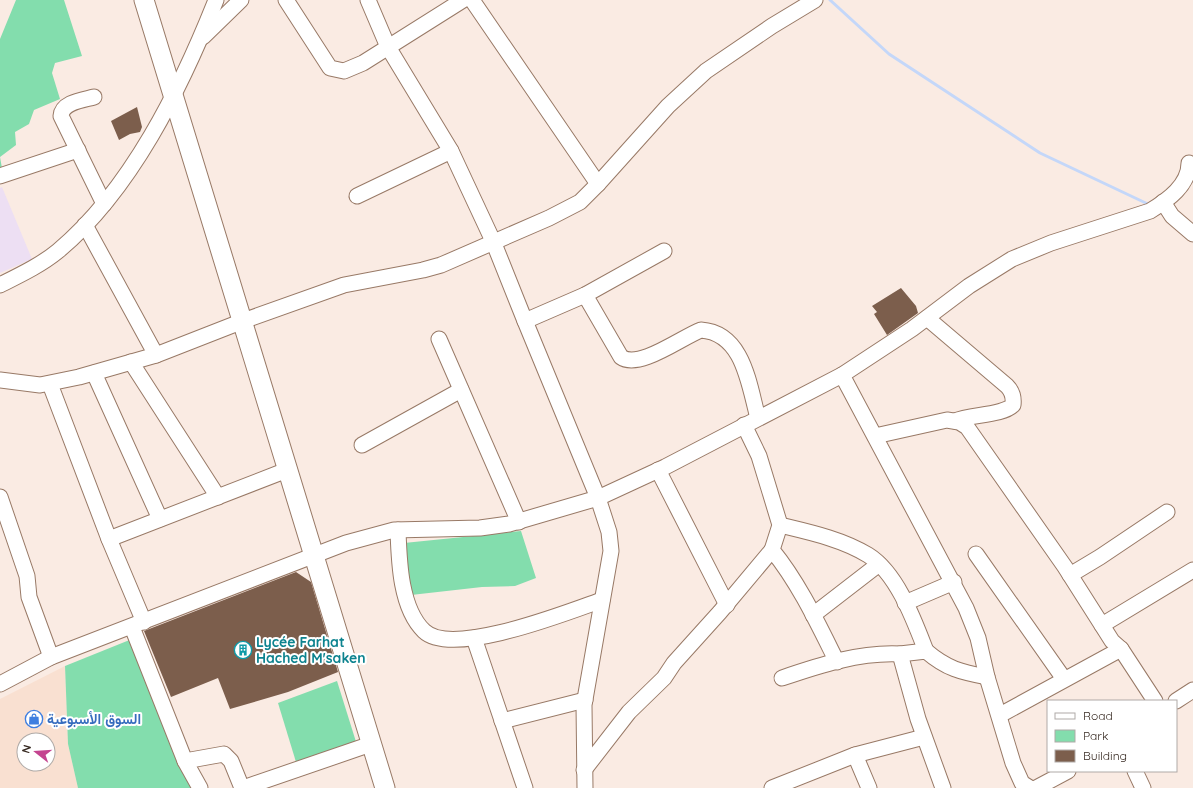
<svg xmlns="http://www.w3.org/2000/svg" width="1193" height="788" font-family="Quicksand,Vazirmatn,sans-serif">
<style>
.built{fill:#f9e0d1;fill-rule:evenodd}
.education{fill:#eddff3}
.green{fill:#83ddad}
.lines{fill:none;stroke-linecap:round;stroke-linejoin:round}
.stream{stroke:#c4d7f9;stroke-width:3}
.building{fill:#7c5e4c}
.minor-casing{stroke:#987966;stroke-width:17}
.major-casing{stroke:#987966;stroke-width:21}
.minor{stroke:#fff;stroke-width:15}
.major{stroke:#fff;stroke-width:19}
.labels{text-anchor:middle;dominant-baseline:central;stroke-width:4;stroke-linejoin:round;paint-order:stroke}
.culture-label{font-size:14px;font-weight:bold;fill:#0d838f;stroke:#fff;text-anchor:start}
.shop-label{font-size:14px;font-weight:bold;fill:#366cbe;stroke:#fff;text-anchor:start}
</style>
<rect width="100%" height="100%" fill="#faebe3"/>
<path class="built" d="M65,666L68,744L78,788H0V699ZM24,740H48V764H24Z"/>
<polygon class="education" points="2,187 32,259 0,273 0,188"/>
<g class="green">
<polygon points="16,0 64,0 82,56 55,63 52,73 60,99 34,110 29,124 15,132 16,145 0,157 3,174 0,174 0,39"/>
<polygon points="521,531 536,578 515,586 482,587 411,595 404,543"/>
<polygon points="132,639 194,788 78,788 68,744 65,666"/>
<polygon points="337,681 357,745 296,762 278,703"/>
</g>
<g class="lines">
<polyline class="stream" points="830,0 889,54 1040,153 1150,205"/>
</g>
<g class="building">
<polygon points="137,107 142,127 140,132 130,134 119,140 111,121"/>
<polygon points="901,288 916,306 918,313 887,335 874,314 877,312 872,306"/>
<polygon points="296,572 311,582 338,672 288,692 230,709 218,678 171,697 144,631"/>
</g>
<g class="lines">
<defs>
<g id="minor">
<polyline points="286,0 330,68 344,71 363,63 463,0"/>
<polyline points="368,0 388,47 451,151 493,241 525,321 598,498 609,532 611,551 584,705 585,788"/>
<polyline points="472,0 598,184"/>
<polyline points="203,37 241,0"/>
<path d="M94,97C83,100 62,102 61,116L104,204"/>
<polyline points="0,176 78,150"/>
<polyline points="357,196 451,151"/>
<polyline points="1163,202 1172,216 1193,234"/>
<polyline points="85,225 156,355"/>
<path d="M0,285C20,275 41,265 58,251C131,190 181,88 216,0"/>
<path d="M585,295L621,357C639,370 682,337 701,330C744,333 749,386 758,418"/>
<path d="M927,318L1007,386C1012,391 1014,397 1013,405C1002,416 970,414 955,421"/>
<polyline points="525,321 585,295 664,251"/>
<polyline points="439,339 519,522"/>
<polyline points="131,362 218,497"/>
<polyline points="94,373 160,519"/>
<polyline points="842,375 966,608 978,638 987,677 1013,763 1022,783 1030,788"/>
<polyline points="0,380 40,385 79,377 156,355 243,321 344,285 423,270 441,265 549,218 580,202 598,184 668,106 706,71 772,26 815,0"/>
<polyline points="50,384 109,539 144,622"/>
<path d="M744,425L759,456L780,525L772,550C799,583 818,624 837,662"/>
<polyline points="875,436 947,420 959,422 967,427 1065,567 1112,641 1121,649 1155,701"/>
<polyline points="362,445 461,390"/>
<polyline points="658,470 727,605"/>
<polyline points="0,497 27,576 29,597 51,657"/>
<path d="M780,525C809,532 842,539 868,555C897,573 914,620 926,651"/>
<path d="M398,530C399,560 400,608 424,631C452,658 568,612 602,600"/>
<polyline points="109,539 287,470"/>
<polyline points="976,554 1064,679"/>
<polyline points="1070,575 1100,557 1167,512"/>
<polyline points="905,603 954,582"/>
<polyline points="813,615 879,564"/>
<polyline points="1102,625 1193,570"/>
<polyline points="132,627 185,761 200,788"/>
<polyline points="474,638 525,788"/>
<path d="M782,678C820,665 860,652 900,654"/>
<path d="M0,684L51,657L346,543L394,530L480,528L509,524L598,498L665,467L842,375L912,329L969,286L1012,259L1051,243L1150,211C1168,200 1189,185 1189,163"/>
<polyline points="1176,701 1193,690"/>
<polyline points="1000,715 1121,649"/>
<polyline points="502,721 585,700"/>
<polyline points="855,755 869,788"/>
<polyline points="185,761 224,754 231,761 242,788"/>
<polyline points="584,770 629,712 664,678 674,663 720,612 772,550"/>
<polyline points="1135,771 1143,788"/>
<polyline points="243,788 371,744"/>
<polyline points="772,788 855,755 924,737"/>
<path d="M943,788L918,719L900,654L926,651C947,669 961,672 987,677"/>
<polyline points="1036,788 1068,771"/>
</g>
<polyline id="major" points="144,0 385,788"/>
</defs>
<use href="#minor" class="minor-casing"/>
<use href="#major" class="major-casing"/>
<use href="#minor" class="minor"/>
<use href="#major" class="major"/>
</g>
<defs>
<symbol id="building-ring" viewBox="-11 -11 22 22"><circle r="9.5" fill="#fff" stroke="#0f9aa8" stroke-width="1.5"/><path d="M-4-6H4V6H1V3H-1V6H-4ZM-2.5-4.3h1.7v1.8h-1.7ZM.8-4.3h1.7v1.8H.8ZM-2.5-1h1.7V.8h-1.7ZM.8-1h1.7V.8H.8Z" fill="#0f9aa8"/></symbol>
<symbol id="shop-ring" viewBox="-11 -11 22 22"><circle r="9.5" fill="#fff" stroke="#3f7fe0" stroke-width="1.5"/><path d="M-5-2.5h2.3a2.7 3.5 0 0 1 5.4 0H5L5.5 6h-11ZM-1.5-2.5h3a1.5 2.3 0 0 0-3 0Z" fill="#3f7fe0"/></symbol>
</defs>
<g fill-rule="evenodd">
<use href="#building-ring" x="233" y="640" width="20" height="20"/>
<use href="#shop-ring" x="24" y="709" width="20" height="20"/>
</g>
<g class="labels">
<g class="culture-label">
<text x="256" y="642">Lycée Farhat<tspan x="256" dy="16">Hached M'saken</tspan></text>
</g>
<g class="shop-label">
<text x="47" y="719">السوق اﻷسبوعية</text>
</g>
</g>
<rect x="1047" y="700" width="130" height="72" fill="#ffffff" stroke="#afaaa7"/>
<rect x="1055" y="713" width="20" height="6" fill="#ffffff" stroke="#afaaa7"/>
<text x="1083" y="720" font-size="12" fill="#372a22">Road</text>
<rect x="1055" y="730" width="20" height="12" fill="#83ddad" stroke="#afaaa7"/>
<text x="1083" y="740" font-size="12" fill="#372a22">Park</text>
<rect x="1055" y="750" width="20" height="12" fill="#7c5e4c" stroke="#afaaa7"/>
<text x="1083" y="760" font-size="12" fill="#372a22">Building</text>
<g transform="translate(36 752) rotate(287)"><circle r="19" fill="#ffffff" stroke="#afaaa7"/>
<path d="M0-3L7 15L0 10L-7 15Z" fill="#c44590"/>
<text y="-6" font-size="11" font-weight="bold" text-anchor="middle" fill="#372a22">N</text>
</g>
</svg>
